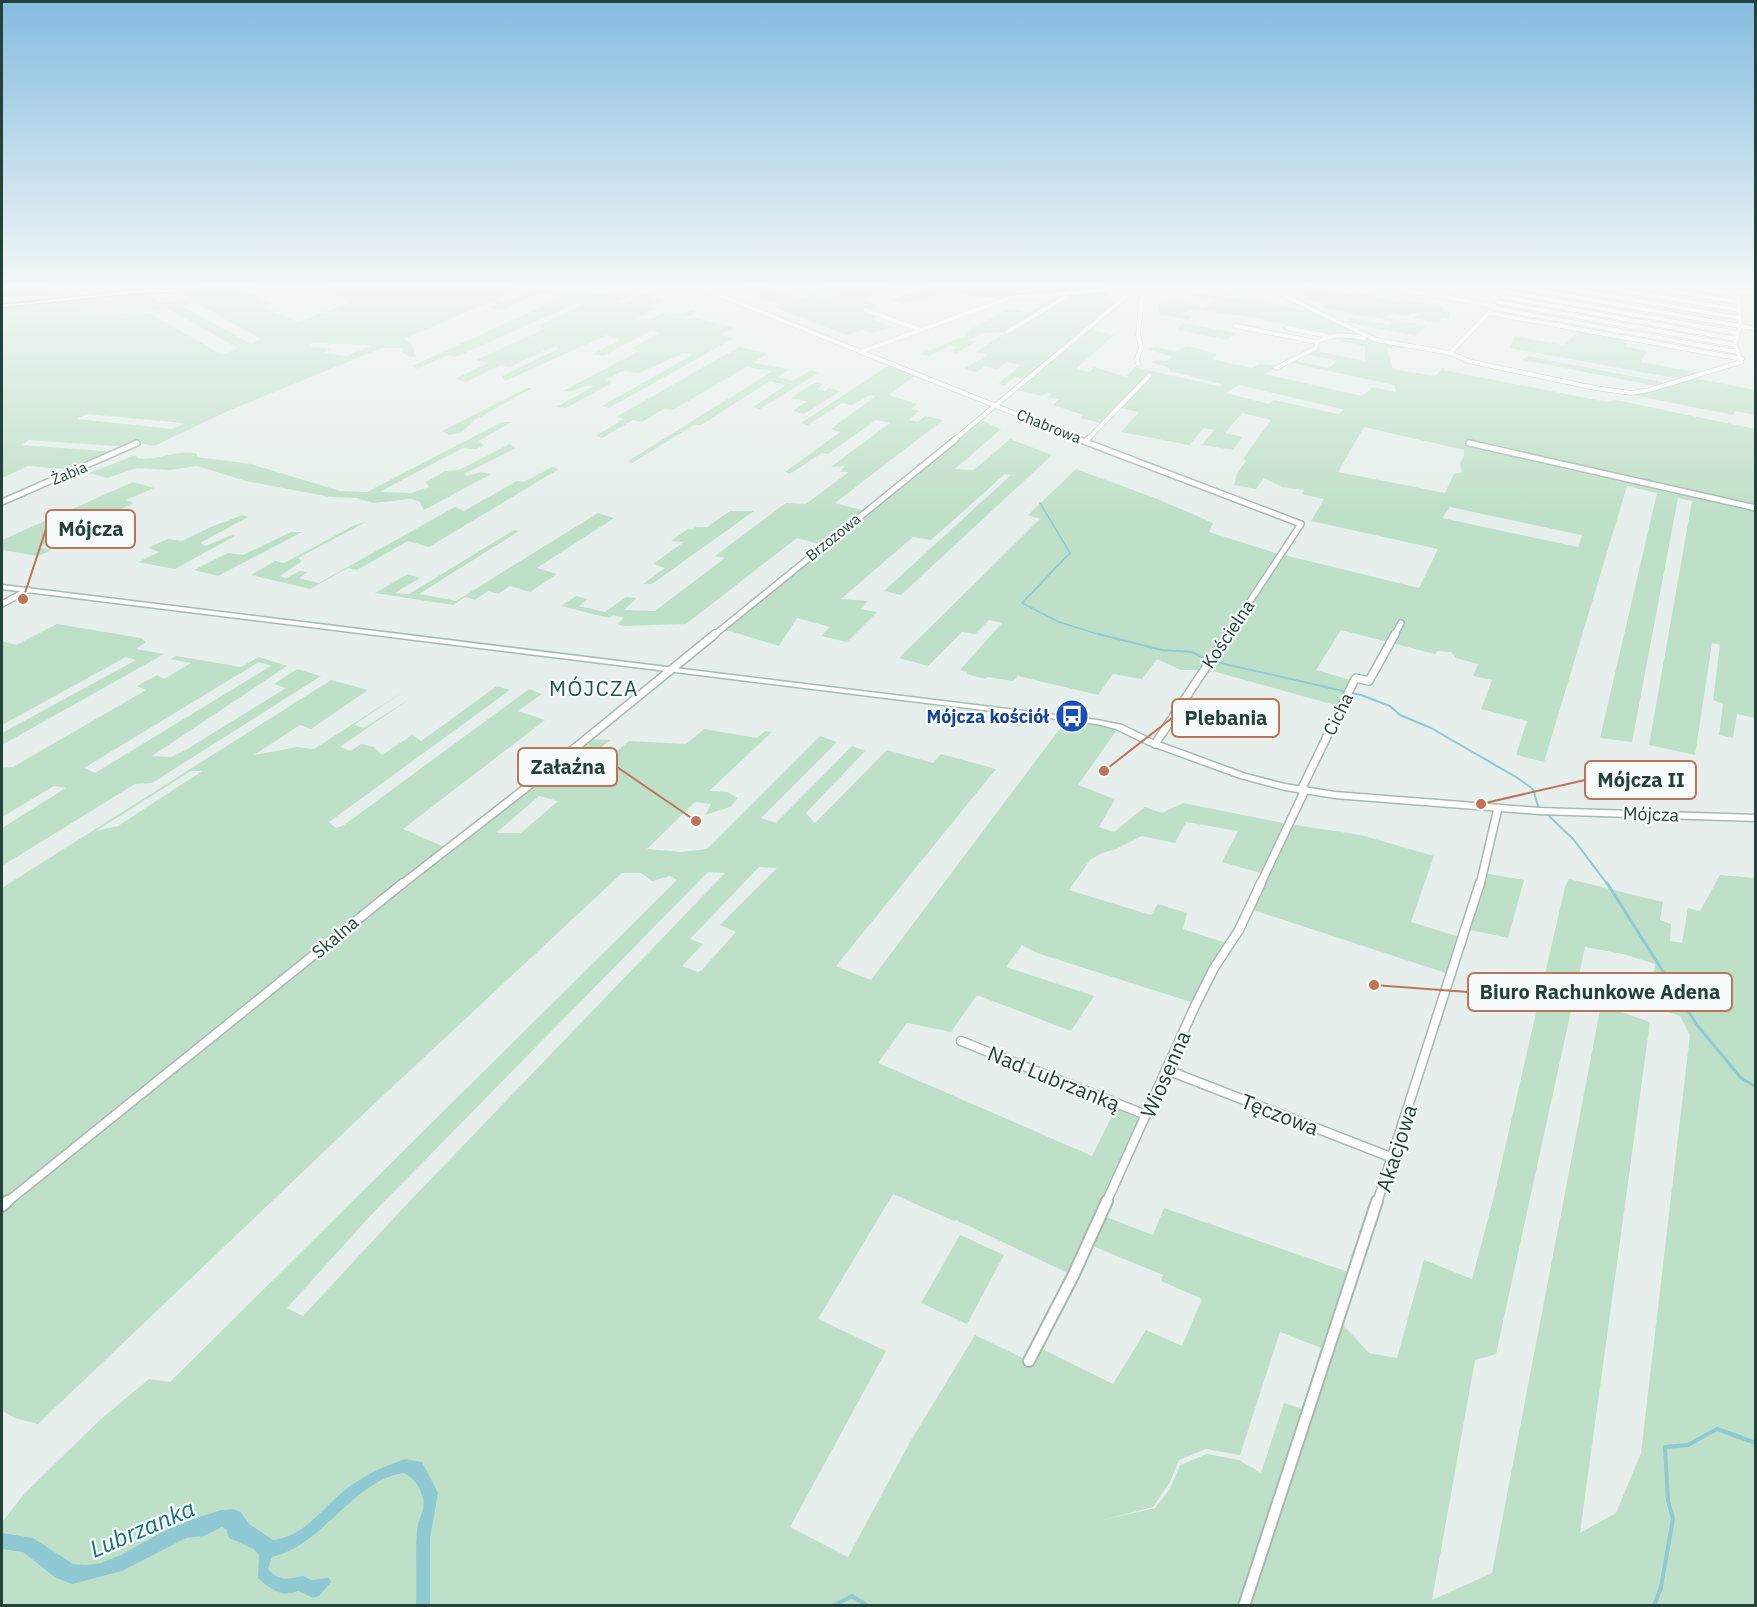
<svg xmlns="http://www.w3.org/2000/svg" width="1757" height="1607" font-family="'IBM Plex Sans',sans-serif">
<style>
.built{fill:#d4dfda}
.green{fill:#bfe0c8;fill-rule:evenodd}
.water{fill:#8ec9d4}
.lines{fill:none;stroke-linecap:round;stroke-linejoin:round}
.stream-far3{stroke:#8ec9d4;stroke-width:1.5}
.stream-far2{stroke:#8ec9d4;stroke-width:2}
.stream-far1{stroke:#8ec9d4;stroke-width:3}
.stream{stroke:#8ec9d4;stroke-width:4}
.street-far4-casing{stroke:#a8b8b2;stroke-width:5}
.street-far3-casing{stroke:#a8b8b2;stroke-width:8}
.street-far2-casing{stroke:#a8b8b2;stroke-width:10}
.street-far1-casing{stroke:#a8b8b2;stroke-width:11}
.street-casing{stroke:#a8b8b2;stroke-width:14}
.secondary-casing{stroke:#a4bbb3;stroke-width:3}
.street-far4{stroke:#fff;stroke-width:4}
.street-far3{stroke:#fff;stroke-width:5}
.street-far2{stroke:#fff;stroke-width:7}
.street-far1{stroke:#fff;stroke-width:8}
.street{stroke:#fff;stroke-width:10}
.secondary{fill:#fff;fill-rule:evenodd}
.labels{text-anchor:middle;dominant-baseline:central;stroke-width:4.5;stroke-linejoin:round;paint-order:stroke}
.far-street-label{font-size:15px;fill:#24423a;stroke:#f7fbf9}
.street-label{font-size:18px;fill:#24423a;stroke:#f7fbf9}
.transit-label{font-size:18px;font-weight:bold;fill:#164399;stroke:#f7fbf9;text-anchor:end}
.quarter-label{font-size:21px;letter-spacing:1.5px;fill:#1f5548;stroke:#f7fbf9}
.near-street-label{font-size:21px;fill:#24423a;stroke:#f7fbf9}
.near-water-label{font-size:24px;font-style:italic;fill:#1c6f80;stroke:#f7fbf9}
.leader{fill:none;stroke:#c07456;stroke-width:2}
.callout-dot{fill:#c07456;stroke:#f7fbf9;stroke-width:2}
.callout{fill:#f7fbf9;stroke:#c07456;stroke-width:2}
.callout-label{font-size:20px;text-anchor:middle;font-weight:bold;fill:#24423a}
</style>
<rect width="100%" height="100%" fill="#e6efeb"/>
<g class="built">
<polygon points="47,286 170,286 176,289 60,295"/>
<polygon points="116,295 128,303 150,301 165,309 102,322 68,300"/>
</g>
<g class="green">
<polygon points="2,286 47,286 60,295 2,297"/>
<path d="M516,286L510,289L515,291L496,300L504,302L536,288L585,293L606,294L613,291L632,294L616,302L623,304L649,292L659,293L649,298L662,300L649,306L656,308L635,319C656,322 655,313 669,312C681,312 681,315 693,309L696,312L683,319L693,318L734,327L720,335L734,338L609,408L602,406L692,355L684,353L639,373L622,371L606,380L611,381L610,384L566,408L556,407L595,386C583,383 574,394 563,391L639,351L633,348L659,333L651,331L603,356L593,354L619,340L607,335L505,381L502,376L560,348L554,346L510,367L500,365L466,382L455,379L488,363L476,360L545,329L538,326L583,305L579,302L456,357L448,355L416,369L412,366L563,297L541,293L503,309L490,308L499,304L490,302L404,339L412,345L416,357H410L402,352L403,348H382L228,411L154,446L137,443L128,447L29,440L22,445L117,452L76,470L28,466L2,478V309L68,300L102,322L149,313L223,355L238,348L168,309L149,301L128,303L116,295L145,294L159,303L190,299L181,294L183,292L245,290L237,293H250L271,304L264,307L298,322L351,302L322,287ZM195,302L261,339L251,344L182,306ZM313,343C333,345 352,343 371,346L348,356L323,353L331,349L308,346ZM87,414L183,423L184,424L172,429L77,419Z"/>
<polygon points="736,286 764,286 798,300 811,296 823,301 843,295 820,286 898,286 861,300 877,306 866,310 881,315 872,319 893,327 872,333 863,330 846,335 772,306 778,304"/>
<polygon points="931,286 1147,286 1011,298 979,297 948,291 904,304 891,300"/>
<path d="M1284,286L1307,288V286L1357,296L1361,293L1401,303L1405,300L1444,307L1441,311L1450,313L1448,319L1443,318L1439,323L1414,318L1418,314L1412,312L1408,316L1391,313L1386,318L1426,326L1416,336L1344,322L1357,331V334L1339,335L1239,315C1221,317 1197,303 1182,314L1191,317L1188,320L1159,314V303L1172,305L1167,303L1169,300L1203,307L1214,300L1191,295L1195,293L1226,298L1255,299L1254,301L1305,310H1314L1336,320L1347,321L1350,318L1389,325L1393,321L1323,308L1328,304L1305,299L1310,296L1292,290L1295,288Z"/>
<path d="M1113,291L1102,299L1118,302L1088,329L1114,335L1076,369L1090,372L1094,367L1126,377L1135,367L1218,386L1225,385L1170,371L1168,367L1151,362L1158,360L1166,361L1172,357L1148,349L1156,347L1174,351L1189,346L1217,354L1212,359L1252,368L1259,364L1279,366L1265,374L1362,396L1373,387L1396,392L1394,385L1287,362L1291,360L1329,368L1337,361L1301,353L1311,350L1365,361V346L1327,338L1352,336L1406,346L1403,349L1387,348L1393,369L1435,376L1446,366L1443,370L1607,402L1616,400L1755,429V718L1737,714L1733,738L1719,735L1723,704L1713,700L1720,645L1712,643L1695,755L1649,745L1692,501L1678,498L1632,742L1600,738L1657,493L1627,486L1544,762L1516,755L1527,721L1481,709L1492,680L1473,676L1478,664L1456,658L1451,652L1437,651L1435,654L1341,630L1316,670L1354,681L1342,707L1209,670L1284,555L1419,588L1438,549L1311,521L1324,499L1302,494L1304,490L1282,487L1264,478L1256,489L1234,485L1237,473L1246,461L1243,459L1271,420L1242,413L1225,433L1243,437L1233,450L1202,445L1214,430L1204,428L1189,445L1121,432L1139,412L1119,408L1103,424L1081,418L1083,415L1053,405L1059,399L1047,398L1052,394L1047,392L1042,396L1017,390L981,420L1001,429L955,469L974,470L1010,439L1052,455L901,595L884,591L1011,475L1005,474L931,540L913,537L841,599L868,601L860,609L877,612L847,642L821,636L830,627L797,618L779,646L720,628L823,545L797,538L686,624L623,626L617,624L624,618L613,615L609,618L561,606L576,596L588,599L579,606L605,612L626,597L637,598L624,610L655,611L725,558L715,556L786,503L806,504L849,472H840L845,466L831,467L890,423L876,420L828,454L822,453L790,474L785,472L840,432L831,429L876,396L870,395L852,405L842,403L808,425L801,423L891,364L917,374L889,395L917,404L911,409L919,411L909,420L918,422L925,416L943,420L835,503L865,511L1026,379L1015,377L1004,386L999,383L1021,365L1007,362L997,369L985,366L977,372L964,369L987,355L976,352L1007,332L983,333L969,340L975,342L956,353L951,351L956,347L949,346L929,356L920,354L967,335L964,334L971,331L969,330L1011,308L1028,313L1056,297ZM1239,385L1342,409L1344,410L1338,414L1274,400L1269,404L1226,393ZM1364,427L1464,450V456L1460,463L1462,472L1454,474L1445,493L1338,472ZM1450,507L1581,535H1582L1578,547L1442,518Z"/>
<polygon points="1182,323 1236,333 1228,340 1177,330"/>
<polygon points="1581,330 1630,339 1624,346 1647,351 1641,362 1700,373 1694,378 1755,390 1755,415 1735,411 1733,415 1618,392 1631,393 1657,386 1523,360 1527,356 1667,383 1680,379 1510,348 1515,336 1563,345"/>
<polygon points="739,347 768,353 753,363 789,369 778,377 793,381 811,370 818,373 760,409 753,407 786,385 770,381 701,425 694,425 632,463 628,461 773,371 746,367 673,410 664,409 642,422 633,420 602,438 595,436 624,419 616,417"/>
<polygon points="816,382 823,384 817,389 825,391 829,388 840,391 804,414 793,411 807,401 791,398"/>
<polygon points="527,388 532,388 475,420 460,433 449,435 442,431"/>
<path d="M502,422H511L479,441L484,445L476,449L463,448L379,492L411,493L429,487L426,482L445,471L459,470L510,444L516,448L464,474L467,476L481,472L491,474L424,510L420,502L411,499L373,503L357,498L330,497L246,481L197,466L170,470L137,468L107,478L89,473L136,455L137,458C157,462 178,448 197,454V457L251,464L340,491L367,492Z"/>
<polygon points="552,467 559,469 429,547 408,541 357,570 348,568 310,589 251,575 275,561 284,563 355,525 366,522 298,558 302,561 280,576 286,578 300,571 308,572 299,578 319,583 455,507 464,511 517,481 524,482"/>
<polygon points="1076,469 1155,498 1213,523 1209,532 1282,555 1222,643 1218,642 1200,670 1181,670 1157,659 1142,679 1113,674 1098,695 1018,676 1013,681 988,677 985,679 967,674 968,672 960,670 1002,623 989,620 975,634 962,632 928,666 899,658 1040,519 1028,515"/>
<polygon points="133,482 154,488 126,500 134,503 40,547 52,550 38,556 2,550 2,540"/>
<polygon points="730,511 754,511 652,584 643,584 665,568 653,564 684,542 671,541 688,529 692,530 696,527 707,527"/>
<polygon points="598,513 614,518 537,568 557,574 530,592 510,586 498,594 488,591 475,600 465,597 453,605 375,593 408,574 420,578 395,593 409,594 514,530 519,531 419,594 456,601"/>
<polygon points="243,515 248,517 200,543 206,546 231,535 235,536 175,569 138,562 159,552 148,548 168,539 182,541 211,527"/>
<polygon points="291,532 302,532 218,576 194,570 228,553 243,555"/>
<polygon points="57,624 141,638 146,642 136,649 164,654 2,745 2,733 136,660 126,657 2,725 2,641 16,645"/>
<path d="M176,656L241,667L259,657L287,666L152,756L171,757L184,751L286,688L274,684L297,669L321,676L152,783L135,784L2,866V828L66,788L54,786L2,817V768L13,767L146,690L137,686L157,675L164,679L191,663L170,659ZM259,662L271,666L95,773L84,768Z"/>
<path d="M331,680L368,690L311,729L300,725L254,755L297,747L314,749L404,691L354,725L364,728L411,698L340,747L351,751L361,744L374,747L382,755L412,735L421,741L497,686L510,690L329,822L336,828L344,825L529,689L542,694L518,711L545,720L403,829L447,848L589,739L610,740L574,770L589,774L629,741L686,744L704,729L757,738L765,731L772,732L709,791L727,792L738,798L730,807L705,815L711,804L695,802L647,849L682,852L707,849L820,736L837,742L761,818L776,823L852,746L865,751L806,813L815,823L887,750L933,763L941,754L996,769L836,966L871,980L1068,718L1119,727L1078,785L1115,799L1099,827L1114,832L1145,807L1162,813L1183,803L1289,824L1361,835L1434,856L1411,922L1463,938L1452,975L1253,910L1264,874L1222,862L1238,831L1186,822L1175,843L1142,836L1116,849L1102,853L1090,860L1069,890L1151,915L1158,904L1187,913L1183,929L1226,943L1194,1003L1037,953L1022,945L1006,967L1094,996L1071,1031L977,995L951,1032L907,1023L878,1063L1092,1156L1118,1104L1146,1115L1070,1274L956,1220L954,1221L893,1194L818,1319L886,1351L790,1527L848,1557L910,1442L975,1335L1029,1361L1038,1347L1113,1384L1146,1330L1182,1346L1202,1299L1161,1281L1163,1275L1088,1244L1101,1215L1153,1235L1164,1208L1354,1274L1244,1605H2V1522L25,1493L101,1419L149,1379L170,1382L677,880L670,876L652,881L641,873H622L373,1105L38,1424L15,1418L2,1411V888ZM191,771H202L118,826L96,831ZM539,796L558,801L521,833H496ZM759,867L777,868L720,925L736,932L702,970L698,972L682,966L703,944L690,939ZM708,872L725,873L406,1205L303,1316L287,1308L371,1215ZM1280,1332L1321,1348L1302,1409L1284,1403L1261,1473L1239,1460L1207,1454L1180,1465L1170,1489L1155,1508L1103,1520L1153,1507L1170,1482L1179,1460L1206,1449L1240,1455Z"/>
<polygon points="1483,873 1524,880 1508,938 1466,929"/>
<path d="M1720,875L1755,878V1605L1248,1606L1341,1323L1369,1353L1397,1358L1424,1260L1472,1279L1493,1200L1565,887L1569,879L1663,902L1660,920L1671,924L1670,941L1682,943L1688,908L1700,911ZM1585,947L1623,954L1655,964L1650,1006L1680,1016L1690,1035L1641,1453L1616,1513L1580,1533L1650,1022L1601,1005L1492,1573L1432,1600L1475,1360L1496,1354Z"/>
<polygon points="960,1235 1004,1255 967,1324 921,1303"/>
</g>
<path class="water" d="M406,1459L422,1462L438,1493L430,1538V1605H416C417,1580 415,1556 417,1530C418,1519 426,1509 423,1498C420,1487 414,1477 403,1473C351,1482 324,1545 272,1557L268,1569C279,1582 288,1579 303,1576L311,1580L329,1578L331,1582L319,1596L313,1598L298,1591C282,1598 270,1589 258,1578L259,1555L254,1549L229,1538L226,1529L222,1527L204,1536L186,1538L122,1571L72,1584L56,1578L23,1552L2,1549V1533L33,1538L73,1564L86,1565L101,1563L121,1555L164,1531L193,1519L222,1510L233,1509L241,1512L249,1524L273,1540C305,1536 320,1510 344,1491C362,1476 384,1466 406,1459Z"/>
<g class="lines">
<g class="stream-far3">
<polyline points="2,292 29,286"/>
<polyline points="1040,503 1070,553 1022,603 1059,622 1104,636"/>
</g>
<g class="stream-far2">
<polyline points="1098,634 1162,650 1192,652 1207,660 1361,695 1390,706 1400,715 1431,728 1516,777 1533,789 1538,806 1542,809"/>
<polyline points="1546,813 1574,840 1608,885"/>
</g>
<polyline class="stream-far1" points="1607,883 1697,1025 1741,1078 1756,1087"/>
<g class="stream">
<polyline points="833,1606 852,1596 868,1606"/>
<polyline points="1654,1606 1661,1587 1673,1519 1668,1501 1665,1447 1688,1445 1717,1429 1756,1443"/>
</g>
<defs>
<g id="street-far4">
<polyline points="697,286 1081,440"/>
<polyline points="802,286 816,291"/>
<polyline points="1221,286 1231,293"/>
<polyline points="1264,286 1376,340 1450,353 1468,361 1595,388 1631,393 1649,390 1741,362 1735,345 1740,326 1739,298 1732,294 1734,292 1719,286"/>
<polyline points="1382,286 1495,306"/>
<polyline points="1512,286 1740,326"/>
<polyline points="1551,286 1740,318"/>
<polyline points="1596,286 1739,310"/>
<polyline points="1643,286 1738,302"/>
<polyline points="1684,286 1732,294"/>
<polyline points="1508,292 1738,333"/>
<polyline points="1734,292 1756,293"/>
<polyline points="1503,297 1736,339"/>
<polyline points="1498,302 1735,345"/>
<polyline points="1494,308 1738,352"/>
<polyline points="865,310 921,330"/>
<polyline points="1489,313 1742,359"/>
<polyline points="1236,326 1317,342"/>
<polyline points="1740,326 1756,329"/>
<polyline points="1287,328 1328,336"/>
<polyline points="1007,332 1067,296"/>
<polyline points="860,352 1009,298 1147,286"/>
<polyline points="1450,353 1490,312"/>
<path d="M1276,368L1316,348L1317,342C1332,333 1347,335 1364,338"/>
<polyline points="954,440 1135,289 1142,296 1138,334 1141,348 1137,359 1138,364"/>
<polyline points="1087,440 1150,375"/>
</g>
<g id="street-far3">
<polyline points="1078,439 1301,524 1227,636"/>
<polyline points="1086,441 1088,439"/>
<polyline points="1469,443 1756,508"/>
<polyline points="2,502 137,443"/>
<polyline points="2,604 28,590"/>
<polyline points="713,636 956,439"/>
<polyline points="1394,636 1401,623"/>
</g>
<g id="street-far2">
<polyline points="1155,744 1228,634"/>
<polyline points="1301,790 1354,681 1356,678 1369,681 1395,634"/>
<polyline points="401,885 522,791 715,634"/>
<polyline points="1260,885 1305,790"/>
<polyline points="1480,885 1498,808"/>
</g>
<g id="street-far1">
<polyline points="961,1041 1146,1115"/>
<polyline points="1167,1070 1393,1158"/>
<polyline points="6,1203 403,883"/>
<polyline points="1106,1203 1195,1006 1214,968 1239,930 1261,883"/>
<polyline points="1377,1203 1480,883"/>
</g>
<g id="street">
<polyline points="2,1206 8,1201"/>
<polyline points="1029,1361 1073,1276 1107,1201"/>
<polyline points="1244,1606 1377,1201"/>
</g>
<g id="secondary">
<polygon points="303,286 301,287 133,293 2,307 2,305 133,291"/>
<polygon points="2,585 1097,720 1122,725 1153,740 1246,774 1285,784 1335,792 1539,808 1756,815 1756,821 1539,814 1335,798 1285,790 1240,778 1147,744 1116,729 1097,724 2,589"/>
</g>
</defs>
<use href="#street-far4" class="street-far4-casing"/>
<use href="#street-far3" class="street-far3-casing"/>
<use href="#street-far2" class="street-far2-casing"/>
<use href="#street-far1" class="street-far1-casing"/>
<use href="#street" class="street-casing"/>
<use href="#secondary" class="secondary-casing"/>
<use href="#street-far4" class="street-far4"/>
<use href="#street-far3" class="street-far3"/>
<use href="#street-far2" class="street-far2"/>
<use href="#street-far1" class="street-far1"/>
<use href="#street" class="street"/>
<use href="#secondary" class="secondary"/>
</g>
<linearGradient id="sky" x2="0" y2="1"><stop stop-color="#84bce0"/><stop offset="0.56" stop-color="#f4f8f6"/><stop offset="1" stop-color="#f4f8f6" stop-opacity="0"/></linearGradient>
<rect width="1757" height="511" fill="url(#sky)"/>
<defs>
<symbol id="bus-disc" viewBox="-11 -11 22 22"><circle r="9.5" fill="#1a4fb4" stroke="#f7fbf9"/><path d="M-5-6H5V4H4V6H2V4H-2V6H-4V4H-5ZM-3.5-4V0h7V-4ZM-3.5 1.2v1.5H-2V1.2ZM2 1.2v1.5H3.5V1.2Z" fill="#fff"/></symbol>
</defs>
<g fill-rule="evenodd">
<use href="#bus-disc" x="1053" y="697" width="38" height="38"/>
</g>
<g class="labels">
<g class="far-street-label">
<text transform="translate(1049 426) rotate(22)">Chabrowa</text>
<text transform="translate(69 473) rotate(-23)">Żabia</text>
<text transform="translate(833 537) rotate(-39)">Brzozowa</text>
</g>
<g class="street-label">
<text transform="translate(1228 634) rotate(-56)">Kościelna</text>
<text transform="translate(1338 714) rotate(-64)">Cicha</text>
<text transform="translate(1651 814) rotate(2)">Mójcza</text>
<text transform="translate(335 937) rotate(-40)">Skalna</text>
</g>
<g class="transit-label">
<text x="1049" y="716">Mójcza kościół</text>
</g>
<g class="quarter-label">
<text x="594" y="688">MÓJCZA</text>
</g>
<g class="near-street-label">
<text transform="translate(1165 1074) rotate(-66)">Wiosenna</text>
<text transform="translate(1054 1078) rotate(22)">Nad Lubrzanką</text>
<text transform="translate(1280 1114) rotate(21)">Tęczowa</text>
<text transform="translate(1396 1148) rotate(-72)">Akacjowa</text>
</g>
<g class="near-water-label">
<text transform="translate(142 1528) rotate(-23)">Lubrzanka</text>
</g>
</g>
<path class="leader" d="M23 599L46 529M1104 771L1172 718M696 821L617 767M1481 804L1585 780M1374 985L1468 992"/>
<g class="callout-dot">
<circle cx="23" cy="599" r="6"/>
<circle cx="1104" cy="771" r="6"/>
<circle cx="696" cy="821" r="6"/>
<circle cx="1481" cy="804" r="6"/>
<circle cx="1374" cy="985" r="6"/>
</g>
<g class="callout">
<rect x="46" y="510" width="89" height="38" rx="6"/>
<rect x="1172" y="699" width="107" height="38" rx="6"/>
<rect x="518" y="748" width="99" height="38" rx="6"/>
<rect x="1585" y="761" width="111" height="38" rx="6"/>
<rect x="1468" y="973" width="264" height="38" rx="6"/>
</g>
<g class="callout-label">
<text x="91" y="536">Mójcza</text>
<text x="1226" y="725">Plebania</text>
<text x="568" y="774">Załaźna</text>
<text x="1641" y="787">Mójcza II</text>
<text x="1600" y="999">Biuro Rachunkowe Adena</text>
</g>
<rect width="1757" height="1607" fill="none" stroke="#24423a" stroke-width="6"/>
</svg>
